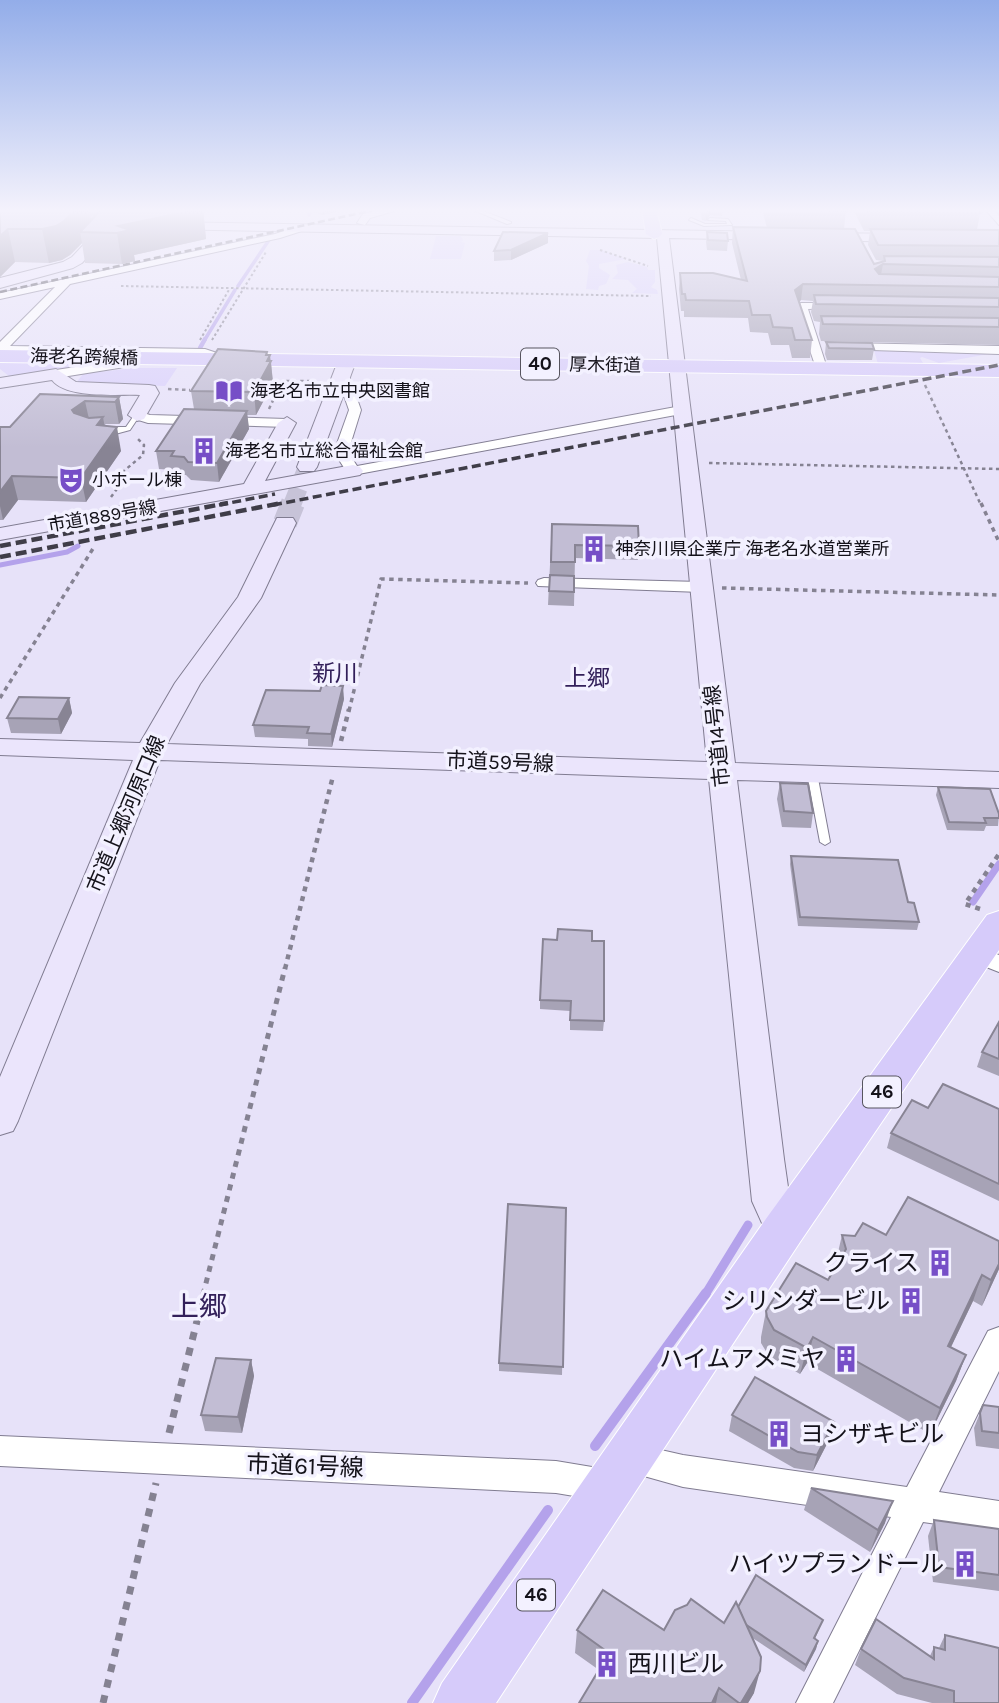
<svg xmlns="http://www.w3.org/2000/svg" width="999" height="1703" font-family="Karla,'Noto Sans JP',sans-serif">
<style>
.green{fill:#dad1fb}
.lines{fill:none;stroke-linecap:round;stroke-linejoin:round}
.stream-far5{stroke:#b4a2eb;stroke-width:3.5}
.stream-far4{stroke:#b4a2eb;stroke-width:4.5}
.stream-far3{stroke:#b4a2eb;stroke-width:5}
.stream-far2{stroke:#b4a2eb;stroke-width:7}
.stream-far1{stroke:#b4a2eb;stroke-width:9}
.stream{stroke:#b4a2eb;stroke-width:10}
.secondary-tunnel-far1{stroke:#c7c3d8;stroke-width:18;stroke-dasharray:18 10;stroke-linecap:butt}
.secondary-tunnel{stroke:#c7c3d8;stroke-width:24;stroke-dasharray:24 11;stroke-linecap:butt}
.lane-casing{stroke:#807c91;stroke-width:2}
.street-casing{stroke:#807c91;stroke-width:2}
.secondary-casing{stroke:#807c91;stroke-width:2}
.primary-casing{stroke:#fff;stroke-width:2}
.path-far5{stroke:#858292;stroke-width:2;stroke-dasharray:2.5 2.5;stroke-linecap:butt}
.path-far4{stroke:#858292;stroke-width:2.5;stroke-dasharray:3.5 3.5;stroke-linecap:butt}
.path-far3{stroke:#858292;stroke-width:3.5;stroke-dasharray:4.5 4.5;stroke-linecap:butt}
.path-far2{stroke:#858292;stroke-width:4.5;stroke-dasharray:5 5;stroke-linecap:butt}
.path-far1{stroke:#858292;stroke-width:5;stroke-dasharray:6 6;stroke-linecap:butt}
.path{stroke:#858292;stroke-width:7;stroke-dasharray:8 8;stroke-linecap:butt}
.lane{fill:#fff;fill-rule:evenodd}
.street{fill:#fff;fill-rule:evenodd}
.secondary{fill:#ebe5fc;fill-rule:evenodd}
.primary{fill:#d6cbfa;fill-rule:evenodd}
.rail-far2{stroke:#3f3d48;stroke-width:2.5;stroke-dasharray:7 3.5;stroke-linecap:butt}
.rail-far1{stroke:#3f3d48;stroke-width:3.5;stroke-dasharray:9 4.5;stroke-linecap:butt}
.rail{stroke:#3f3d48;stroke-width:4.5;stroke-dasharray:11 5;stroke-linecap:butt}
.wall{fill:#a7a3b6}
.shaded-wall{fill:#888494}
.building{fill:#c2bdd4;stroke:#888494;stroke-width:2}
.labels{text-anchor:middle;dominant-baseline:central;stroke-width:7;stroke-linejoin:round;paint-order:stroke}
.far-street-label{font-size:18px;fill:#14121a;stroke:#f3f1ff}
.far-poi-label{font-size:18px;fill:#14121a;stroke:#f3f1ff;text-anchor:start}
.shield{fill:#f3f1ff;stroke:#57555f;stroke-width:2}
.shield-label{font-size:19px;font-weight:bold;fill:#14121a}
.street-label{font-size:21px;fill:#14121a;stroke:#f3f1ff}
.neighbourhood-label{font-size:23px;fill:#33205a;stroke:#f3f1ff}
.near-poi-label{font-size:24px;fill:#14121a;stroke:#f3f1ff;text-anchor:end}
.near-street-label{font-size:24px;fill:#14121a;stroke:#f3f1ff}
.near-quarter-label{font-size:28px;fill:#33205a;stroke:#f3f1ff}
</style>
<rect width="100%" height="100%" fill="#e7e2f9"/>
<g class="green">
<polygon points="436,236 461,236 463,240 461,242 465,243 461,259 430,259"/>
<polygon points="590,250 601,250 626,259 599,264 599,268 610,275 606,284 599,286 598,290 586,289 589,266 586,261"/>
<polygon points="628,262 647,267 648,270 655,270 655,282 651,287 657,290 658,294 632,293 637,289 628,280 612,279 618,273 616,265"/>
<polygon points="874,350 994,353 939,363 922,357 920,358 923,363 920,364 878,364"/>
<polygon points="0,362 117,362 9,376 0,369"/>
<polygon points="133,368 177,368 165,386 76,383 83,374"/>
</g>
<g class="lines">
<g class="stream-far5">
<polyline points="309,215 312,209"/>
<polyline points="238,286 269,240"/>
<polyline points="204,341 235,290"/>
</g>
<polyline class="stream-far4" points="200,348 205,339"/>
<polyline class="stream-far3" points="0,565 67,552 78,546"/>
<polyline class="stream-far2" points="973,902 999,864"/>
<polyline class="stream-far1" points="705,1295 748,1225"/>
<g class="stream">
<polyline points="595,1446 706,1293"/>
<polyline points="412,1703 548,1510"/>
</g>
<polyline class="secondary-tunnel-far1" points="292,505 307,467"/>
<polyline class="secondary-tunnel" points="285,523 293,503"/>
<defs>
<g id="lane">
<polygon points="478,209 511,222 511,223 507,224 471,209"/>
<polygon points="691,218 705,224 727,224 726,221 708,220 710,218 728,219 732,225 704,226 689,220"/>
<polygon points="137,413 140,415 130,430 104,437 104,435 117,430 103,429 103,427 126,427 135,414"/>
<polygon points="812,770 817,773 830,842 825,845 820,842 807,773"/>
</g>
<g id="street">
<polygon points="383,209 401,209 370,218 365,225 357,223 363,214"/>
<polygon points="985,209 994,209 999,216 999,225"/>
<polygon points="302,225 305,226 305,230 280,238 70,284 10,346 205,349 226,356 226,362 204,357 0,353 0,342 55,287 0,299 0,293 275,234"/>
<polygon points="839,303 843,304 843,308 808,309 827,368 817,371 795,306 801,303"/>
<polygon points="844,343 999,346 999,354 840,349 840,345"/>
<polygon points="127,359 133,363 131,366 56,378 50,374 56,370"/>
<polygon points="342,369 348,373 361,410 348,452 357,466 681,406 687,410 681,414 353,475 348,474 334,452 349,410 336,373"/>
<polygon points="137,411 150,415 287,419 294,423 287,427 148,423 132,418 132,412"/>
<polygon points="544,578 701,582 709,587 701,592 538,586 536,583 538,580"/>
<polygon points="979,947 999,955 999,972 971,961 968,955 971,949"/>
<polygon points="999,1327 999,1371 939,1492 999,1501 999,1533 923,1522 833,1703 796,1703 891,1517 683,1487 619,1469 614,1458 619,1447 630,1443 683,1455 907,1487 988,1331"/>
<polygon points="0,1436 556,1461 610,1470 622,1475 626,1486 622,1497 610,1502 556,1493 0,1466"/>
</g>
<g id="secondary">
<polygon points="117,209 131,209 82,263 73,268 0,288 0,278 63,262 72,257"/>
<polygon points="165,222 773,232 780,236 773,240 669,238 735,763 999,772 999,788 737,780 784,1159 790,1201 804,1229 798,1241 784,1246 770,1241 752,1201 709,779 160,760 18,1121 13,1131 0,1135 0,1077 133,760 0,755 0,739 140,743 175,683 238,597 277,518 293,518 296,523 261,598 200,684 167,744 707,762 657,238 160,229 160,223"/>
<polygon points="819,233 909,234 916,238 909,242 814,240 812,237"/>
<polygon points="347,356 356,361 317,467 314,471 300,471 297,467 338,361"/>
<path d="M56,369L76,382L149,385L155,386L159,393L144,419L137,421L128,415L140,395C117,394 66,399 52,380L0,388V378Z"/>
<polygon points="287,417 296,423 265,481 353,465 360,467 363,471 360,475 0,540 0,528 244,484 278,423"/>
</g>
<g id="primary">
<polygon points="642,209 656,209 662,234 659,237 654,239 646,234"/>
<polygon points="0,350 999,365 999,377 0,362"/>
<polygon points="999,911 999,950 800,1242 496,1703 433,1703 442,1683 768,1216 987,915"/>
</g>
</defs>
<use href="#lane" class="lane-casing"/>
<use href="#street" class="street-casing"/>
<use href="#secondary" class="secondary-casing"/>
<use href="#primary" class="primary-casing"/>
<g class="path-far5">
<polyline points="600,250 648,266"/>
<polyline points="121,286 651,296"/>
<polyline points="200,340 230,288"/>
<polyline points="212,340 266,252"/>
</g>
<g class="path-far4">
<polyline points="925,385 981,505"/>
<polyline points="168,389 190,390"/>
<polyline points="269,409 282,381 310,381"/>
<polyline points="709,463 999,469"/>
<polyline points="111,497 119,486 109,485 113,480 143,455 144,445 136,437"/>
</g>
<g class="path-far3">
<polyline points="981,503 999,542"/>
<polyline points="722,588 999,595"/>
<polyline points="0,698 94,547"/>
<polyline points="349,711 381,579 528,583"/>
</g>
<g class="path-far2">
<polyline points="341,741 349,709"/>
<polyline points="980,909 965,904 999,854"/>
<polyline points="285,969 333,776"/>
</g>
<polyline class="path-far1" points="203,1295 285,968"/>
<g class="path">
<polyline points="169,1433 204,1293"/>
<polyline points="103,1703 156,1483"/>
</g>
<use href="#lane" class="lane"/>
<use href="#street" class="street"/>
<use href="#secondary" class="secondary"/>
<use href="#primary" class="primary"/>
<polyline class="rail-far2" points="0,292 378,209"/>
<g class="rail-far1">
<polyline points="219,505 275,494"/>
<polyline points="273,505 999,365"/>
</g>
<g class="rail">
<polyline points="0,546 228,503"/>
<polyline points="0,557 282,503"/>
</g>
</g>
<g class="wall">
<polygon points="0,209 203,209 206,239 134,255 135,261 122,264 85,263 82,243 70,255 62,260 49,263 15,262 0,277"/>
<polygon points="308,209 348,209 322,215"/>
<polygon points="700,209 723,209 722,216 710,215 706,221 702,220"/>
<polygon points="762,209 846,209 844,229 874,264 883,262 883,261 876,260 868,245 870,231 864,231 853,209 978,209 980,213 977,230 999,230 999,345 821,341 819,334 820,322 814,321 811,312 813,301 801,300 799,302 812,340 810,358 792,358 789,345 771,345 768,333 750,332 748,318 684,317 684,311 681,311 679,289 680,273 741,280 732,243 733,227 767,228"/>
<polygon points="707,232 728,241 727,251 707,250 706,242"/>
<polygon points="548,233 548,243 511,260 494,261 494,251"/>
<polygon points="826,342 874,349 872,360 827,360 825,354"/>
<polygon points="267,355 271,361 273,383 256,415 247,415 249,429 219,482 191,480 186,475 174,475 173,470 159,469 156,451 194,409 191,391"/>
<polygon points="40,394 119,397 123,419 119,424 105,424 121,451 86,502 18,500 3,520 0,520 0,427 10,427"/>
<polygon points="552,524 639,546 638,560 575,558 574,606 548,605"/>
<polygon points="69,698 72,713 61,734 11,733 7,718"/>
<polygon points="344,699 332,747 308,746 308,739 255,737 253,725"/>
<polygon points="780,783 813,813 811,828 782,827 777,799"/>
<polygon points="938,787 999,814 998,826 986,826 984,831 947,830 936,795"/>
<polygon points="791,856 908,902 919,922 917,930 798,926 790,864"/>
<polygon points="592,941 604,1021 603,1031 570,1030 570,1011 540,1009 540,1000"/>
<polygon points="999,1022 999,1076 977,1067 982,1052"/>
<polygon points="928,1108 999,1109 999,1201 887,1148 891,1133"/>
<polygon points="566,1208 562,1375 499,1371 499,1363"/>
<polygon points="842,1235 855,1236 886,1235 999,1241 999,1269 982,1306 973,1301 951,1347 966,1355 956,1381 930,1434 807,1363 800,1374 769,1356 761,1343 761,1337 766,1311 828,1280 837,1265 836,1261"/>
<polygon points="251,1360 254,1376 242,1433 205,1431 201,1415"/>
<polygon points="999,1407 999,1449 976,1446 974,1428 980,1413"/>
<polygon points="732,1415 830,1438 813,1471 794,1468 729,1431"/>
<polygon points="811,1488 885,1523 870,1552 804,1510"/>
<polygon points="934,1520 999,1529 999,1591 933,1582 928,1536"/>
<polygon points="738,1607 823,1620 815,1639 818,1641 816,1649 804,1672 751,1637 754,1693 748,1703 579,1703 599,1670 575,1653 577,1630 664,1630 724,1623"/>
<polygon points="945,1635 999,1703 932,1703 897,1694 855,1665 861,1649 930,1656 934,1647 939,1648"/>
</g>
<g class="shaded-wall">
<polygon points="77,209 89,209 93,232 80,232 82,243 70,255 62,260 49,263 42,229"/>
<polygon points="203,209 206,239 134,255 135,261 122,264 117,233 118,226"/>
<polygon points="322,209 348,209 322,215"/>
<polygon points="707,209 711,209 710,215 706,221"/>
<polygon points="8,229 15,262 0,277 0,236"/>
<polygon points="548,233 548,243 511,260 511,250"/>
<polygon points="883,264 880,280 872,285 875,269"/>
<polygon points="803,284 801,300 793,307 795,290"/>
<polygon points="267,352 268,359 270,355 273,383 256,415 254,392"/>
<polygon points="119,397 123,419 119,424 115,402"/>
<polygon points="85,401 90,424 76,433 72,410"/>
<polygon points="247,411 249,429 219,482 217,463"/>
<polygon points="103,417 107,440 97,425"/>
<polygon points="117,427 121,451 86,502 81,478"/>
<polygon points="12,476 18,500 3,520 0,506 0,492"/>
<polygon points="343,686 344,699 332,747 331,734"/>
<polygon points="69,698 72,713 61,734 58,719"/>
<polygon points="999,1264 999,1269 982,1306 991,1280"/>
<polygon points="982,1275 973,1301 939,1372 948,1346"/>
<polygon points="813,1337 807,1363 800,1374 807,1348"/>
<polygon points="966,1355 956,1381 930,1434 940,1408"/>
<polygon points="251,1360 254,1376 242,1433 238,1417"/>
<polygon points="834,1422 830,1438 813,1471 817,1455"/>
<polygon points="893,1501 885,1523 870,1552 878,1530"/>
<polygon points="818,1641 816,1649 804,1672 806,1665"/>
<polygon points="760,1671 754,1693 748,1703 741,1703"/>
<polygon points="719,1688 716,1703 712,1703"/>
</g>
<g class="building">
<polygon points="0,209 77,209 64,221 56,226 42,229 8,229 0,236"/>
<polygon points="102,209 201,209 118,226 130,230 117,233 80,232"/>
<polygon points="781,209 846,209 847,211"/>
<polygon points="866,209 978,209 980,213 867,212"/>
<polygon points="733,227 855,229 874,264 885,261 884,256 999,257 999,267 883,264 875,269 879,274 999,277 999,287 803,284 795,290 812,340 795,340 792,328 773,327 770,315 752,315 749,301 686,300 685,294 682,294 680,273 713,273 747,281"/>
<polygon points="870,229 999,230 999,246 878,245"/>
<polygon points="503,232 548,233 511,250 494,251"/>
<polygon points="707,232 727,233 728,241 708,240"/>
<polygon points="814,295 999,298 999,307 816,304"/>
<polygon points="821,316 999,318 999,327 823,324"/>
<polygon points="826,342 872,343 874,349 829,348"/>
<polygon points="218,349 267,352 266,355 270,355 267,361 271,361 254,392 191,391"/>
<polygon points="40,394 119,397 115,402 85,401 72,410 74,413 89,418 103,417 97,425 117,427 81,478 12,476 0,492 0,427 10,427"/>
<polygon points="184,409 247,411 217,463 188,462 184,457 171,456 174,451 156,451"/>
<polygon points="552,524 638,526 639,546 575,545 575,562 551,562"/>
<polygon points="550,575 574,576 574,592 549,591"/>
<polygon points="322,685 343,686 331,734 307,733 309,727 253,725 266,690 320,691"/>
<polygon points="19,697 69,698 58,719 7,718"/>
<polygon points="780,783 808,784 813,813 784,811"/>
<polygon points="938,787 990,789 999,814 999,818 984,818 986,823 949,822"/>
<polygon points="791,856 898,860 908,902 914,903 919,922 800,917"/>
<polygon points="558,929 592,931 592,941 604,941 604,1021 570,1020 571,1001 540,1000 543,939 557,940"/>
<polygon points="999,1022 999,1059 982,1052"/>
<polygon points="943,1084 999,1109 999,1184 891,1133 912,1100 928,1108"/>
<polygon points="908,1197 999,1241 999,1264 991,1280 982,1275 948,1346 966,1355 940,1408 813,1337 807,1348 774,1330 767,1317 766,1311 796,1263 828,1280 846,1249 842,1235 855,1236 863,1223 886,1235"/>
<polygon points="508,1204 566,1208 563,1367 499,1363"/>
<polygon points="216,1358 251,1360 238,1417 201,1415"/>
<polygon points="755,1377 834,1422 817,1455 798,1452 732,1415"/>
<polygon points="983,1405 999,1407 999,1433 982,1431 980,1413"/>
<polygon points="811,1488 893,1501 878,1530"/>
<polygon points="934,1520 999,1529 999,1575 939,1567"/>
<polygon points="756,1575 823,1620 814,1638 818,1641 806,1665 745,1624 738,1607"/>
<polygon points="603,1590 664,1630 675,1610 687,1605 691,1599 724,1623 736,1602 761,1657 760,1671 741,1703 739,1703 719,1688 712,1703 579,1703 609,1653 577,1630"/>
<polygon points="876,1619 934,1659 934,1647 945,1650 945,1635 999,1648 999,1703 954,1703 954,1691 904,1678 861,1649"/>
</g>
<linearGradient id="sky" x2="0" y2="1"><stop stop-color="#93ade9"/><stop offset="0.47" stop-color="#f4f2fc"/><stop offset="1" stop-color="#f4f2fc" stop-opacity="0"/></linearGradient>
<rect width="999" height="448" fill="url(#sky)"/>
<defs>
<symbol id="library-bare" viewBox="-9 -9 18 18"><path d="M-6-4Q-3-5.5-.7-3.5V5Q-3 3-6 4ZM6-4Q3-5.5 .7-3.5V5Q3 3 6 4Z" fill="#764ec7" stroke="#f3f1ff" stroke-width="2.5" paint-order="stroke"/></symbol>
<symbol id="building-bare" viewBox="-9 -9 18 18"><path d="M-4-6H4V6H1V3H-1V6H-4ZM-2.5-4.3h1.7v1.8h-1.7ZM.8-4.3h1.7v1.8H.8ZM-2.5-1h1.7V.8h-1.7ZM.8-1h1.7V.8H.8Z" fill="#764ec7" stroke="#f3f1ff" stroke-width="2.5" paint-order="stroke"/></symbol>
<symbol id="theatre-bare" viewBox="-9 -9 18 18"><path d="M-5-5.5Q0-4 5-5.5V0Q5 5 0 6Q-5 5-5 0ZM-3.3-2.5H-1v1.5H-3.3ZM1-2.5H3.3v1.5H1ZM-2.8 1Q0 5.5 2.8 1Z" fill="#764ec7" stroke="#f3f1ff" stroke-width="2.5" paint-order="stroke"/></symbol>
</defs>
<g fill-rule="evenodd">
<use href="#library-bare" x="210" y="372" width="38" height="38"/>
<use href="#building-bare" x="185" y="432" width="38" height="38"/>
<use href="#theatre-bare" x="52" y="461" width="38" height="38"/>
<use href="#building-bare" x="575" y="530" width="38" height="38"/>
<use href="#building-bare" x="921" y="1244" width="38" height="38"/>
<use href="#building-bare" x="892" y="1282" width="38" height="38"/>
<use href="#building-bare" x="827" y="1340" width="38" height="38"/>
<use href="#building-bare" x="760" y="1415" width="38" height="38"/>
<use href="#building-bare" x="946" y="1545" width="38" height="38"/>
<use href="#building-bare" x="588" y="1645" width="38" height="38"/>
</g>
<g class="labels">
<g class="far-street-label">
<text transform="translate(84 357) rotate(1)">海老名跨線橋</text>
<text transform="translate(605 365) rotate(1)">厚木街道</text>
<text transform="translate(102 516) rotate(-10)">市道1889号線</text>
</g>
<g class="far-poi-label">
<text x="250" y="391">海老名市立中央図書館</text>
<text x="225" y="451">海老名市立総合福祉会館</text>
<text x="92" y="480">小ホール棟</text>
<text x="615" y="549">神奈川県企業庁 海老名水道営業所</text>
</g>
<g class="shield">
<rect x="521" y="348.5" width="38" height="31" rx="5"/>
<rect x="863" y="1076.5" width="38" height="31" rx="5"/>
<rect x="517" y="1579.5" width="38" height="31" rx="5"/>
</g>
<g class="shield-label">
<text x="540" y="364">40</text>
<text x="882" y="1092">46</text>
<text x="536" y="1595">46</text>
</g>
<g class="street-label">
<text transform="translate(717 736) rotate(-96)">市道14号線</text>
<text transform="translate(500 762) rotate(2)">市道59号線</text>
<text transform="translate(126 814) rotate(-67)">市道上郷河原口線</text>
</g>
<g class="neighbourhood-label">
<text x="335" y="673">新川</text>
<text x="587" y="678">上郷</text>
</g>
<g class="near-poi-label">
<text x="919" y="1263">クライス</text>
<text x="890" y="1301">シリンダービル</text>
<text x="825" y="1359">ハイムアメミヤ</text>
<text x="800" y="1434" text-anchor="start">ヨシザキビル</text>
<text x="944" y="1564">ハイツプランドール</text>
<text x="628" y="1664" text-anchor="start">西川ビル</text>
</g>
<g class="near-street-label">
<text transform="translate(305 1466) rotate(2)">市道61号線</text>
</g>
<g class="near-quarter-label">
<text x="199" y="1306">上郷</text>
</g>
</g>
</svg>
